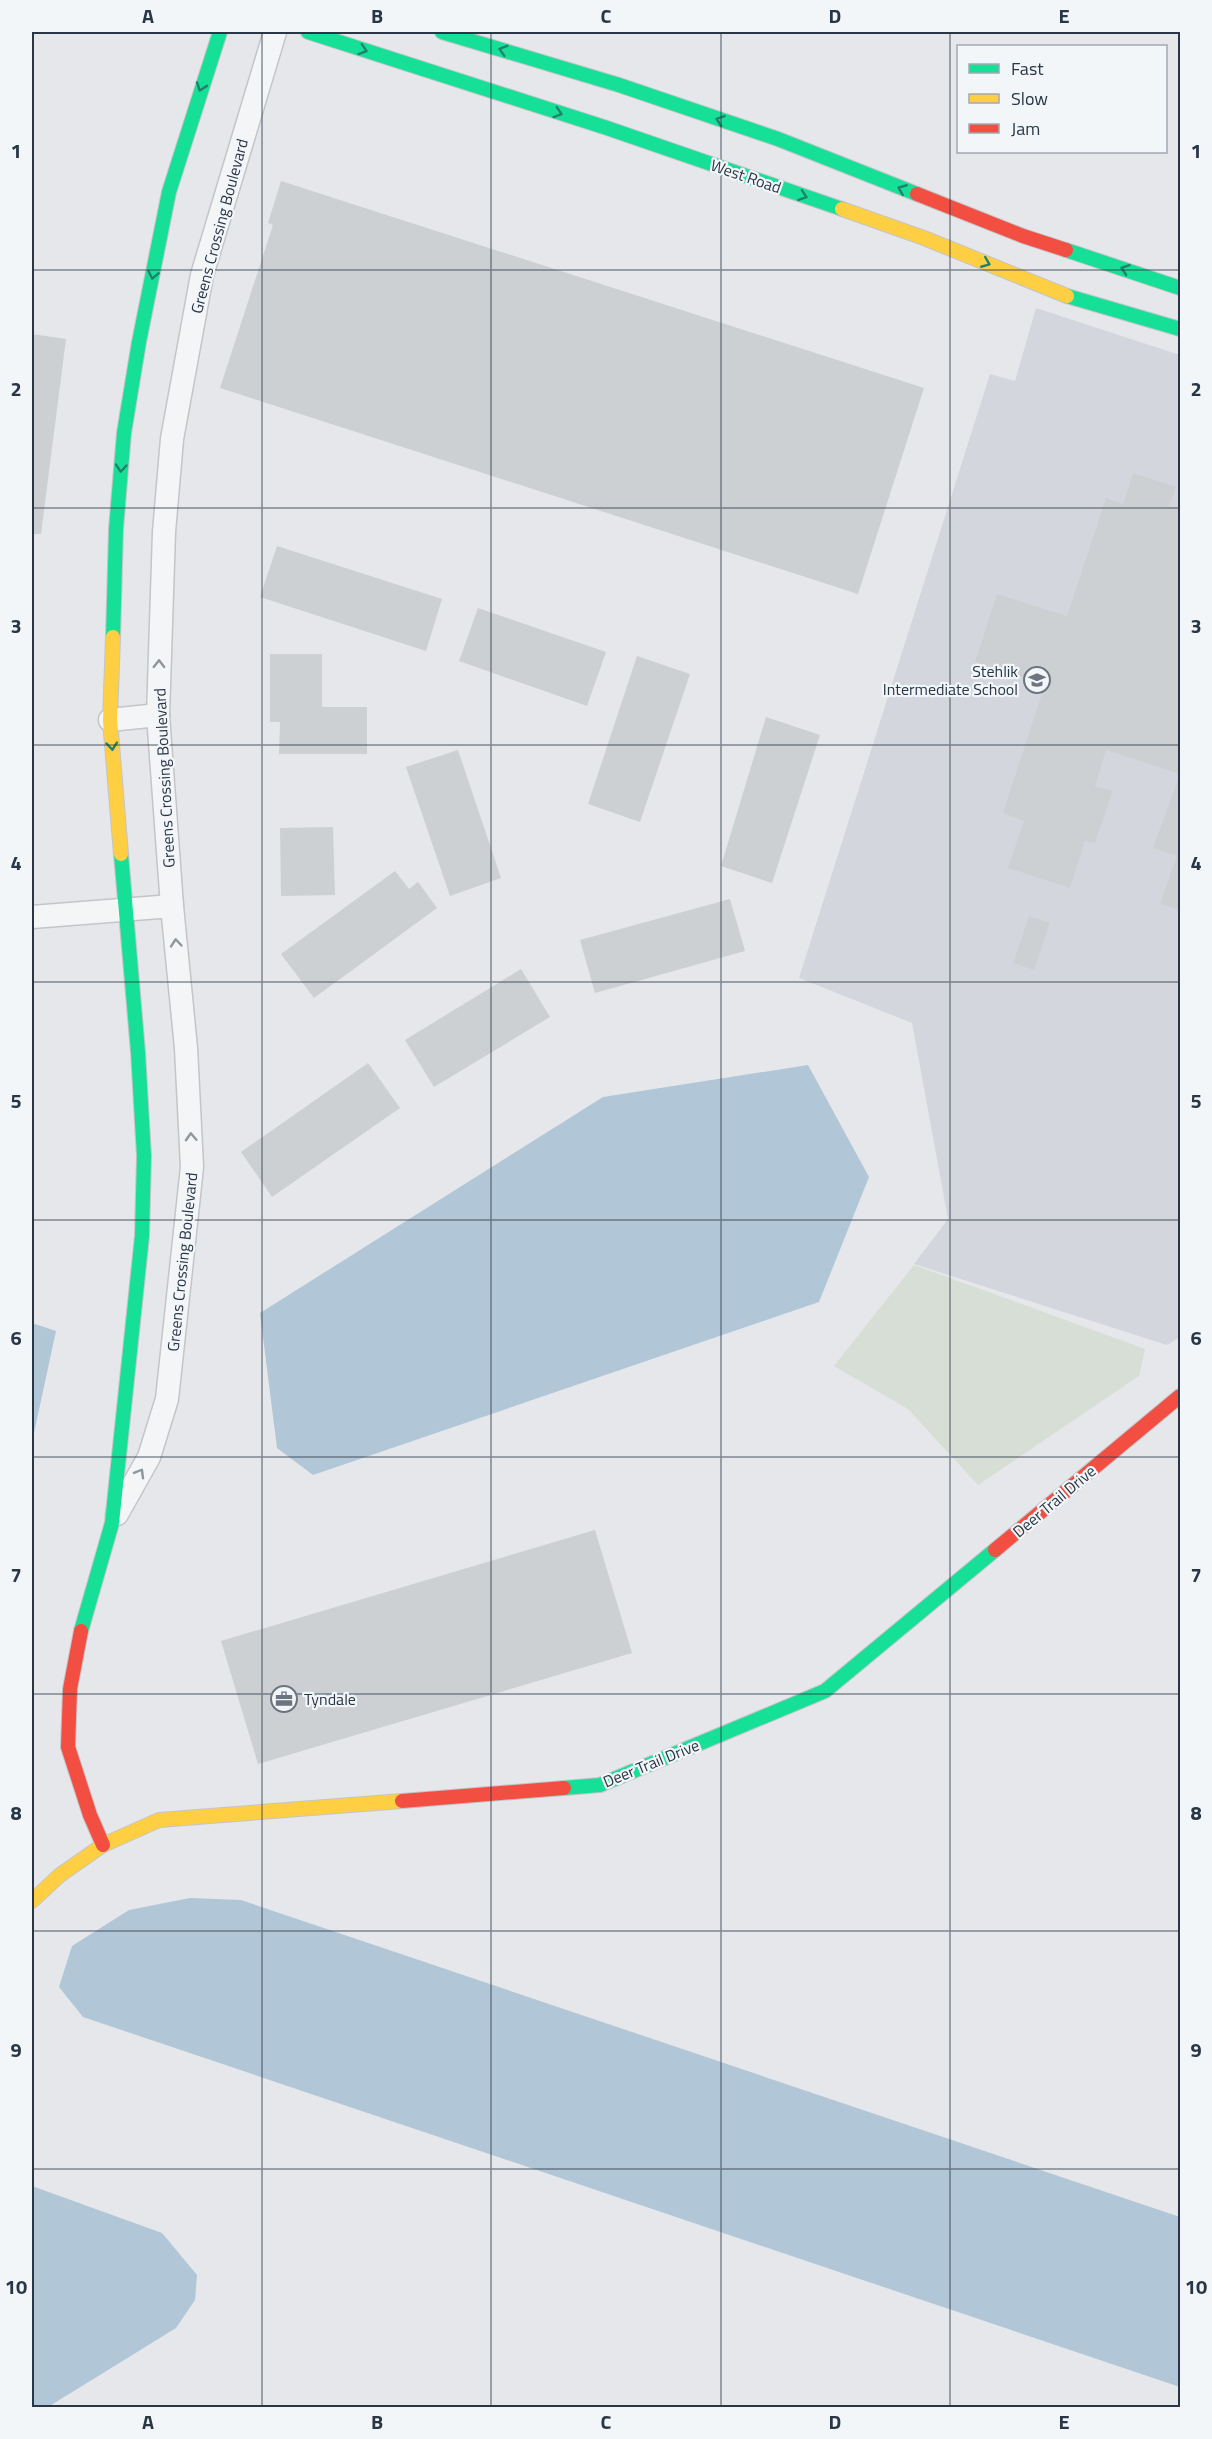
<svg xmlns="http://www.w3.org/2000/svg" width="1212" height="2439" font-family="'Titillium Web',sans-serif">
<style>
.built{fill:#d3d7dd}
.green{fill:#d6ded5}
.water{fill:#b1c6d7}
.building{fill:#cdd0d3}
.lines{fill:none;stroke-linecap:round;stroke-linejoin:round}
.street-casing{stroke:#c3c5c8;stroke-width:25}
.fast-casing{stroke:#c3c5c8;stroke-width:16}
.slow-casing{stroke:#c3c5c8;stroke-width:16}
.jam-casing{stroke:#c3c5c8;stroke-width:16}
.street{stroke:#f4f5f7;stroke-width:22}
.fast{stroke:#16e098;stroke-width:14}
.slow{stroke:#ffcf43;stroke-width:14}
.jam{stroke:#f24e42;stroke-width:14}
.oneway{stroke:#20826b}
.oneway2{stroke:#8e969e}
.grid{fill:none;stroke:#293646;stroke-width:1.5;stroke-opacity:0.55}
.labels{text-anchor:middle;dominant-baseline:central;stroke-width:4.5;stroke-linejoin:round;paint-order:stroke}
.street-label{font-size:16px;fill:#293646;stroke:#f3f6f9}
.poi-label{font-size:16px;fill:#293646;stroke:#f3f6f9;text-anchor:end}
.neatline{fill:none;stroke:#293646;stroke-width:2}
.grid-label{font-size:20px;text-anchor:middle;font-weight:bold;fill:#293646}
</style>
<rect width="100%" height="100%" fill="#e5e7ea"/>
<polygon class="built" points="1036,308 1180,355 1180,1337 1167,1345 914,1264 948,1219 912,1023 799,978 990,374 1015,381"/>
<polygon class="green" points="914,1265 1145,1349 1139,1376 978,1485 908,1409 834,1366"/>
<g class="water">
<polygon points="808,1065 869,1177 819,1302 313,1475 277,1448 260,1313 603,1097"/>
<polygon points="32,1323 56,1331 32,1442"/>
<polygon points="190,1898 241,1900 1180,2217 1180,2387 83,2017 59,1987 72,1946 129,1910"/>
<polygon points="32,2186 162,2233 197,2275 195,2300 176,2328 48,2407 32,2407"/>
</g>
<g class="building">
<polygon points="281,181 924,388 858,594 220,388 273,225 268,223"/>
<polygon points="32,334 66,339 41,534 32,534"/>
<polygon points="1133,473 1176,487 1169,506 1180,509 1180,774 1106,750 1095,786 1113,791 1095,843 1085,841 1070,888 1008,868 1024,821 1003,813 1045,684 975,662 997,594 1067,616 1106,498 1123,504"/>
<polygon points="277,546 442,599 426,651 260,597"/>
<polygon points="478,608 606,652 587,706 459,661"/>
<polygon points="270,654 322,654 322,707 367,707 367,754 279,754 280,722 270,722"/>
<polygon points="637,656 690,674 640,822 588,804"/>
<polygon points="766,717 820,735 772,883 721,866"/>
<polygon points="458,750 501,878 450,896 406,767"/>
<polygon points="1179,777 1180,778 1180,910 1160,904 1177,856 1153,848"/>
<polygon points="333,827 335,895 281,896 280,828"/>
<polygon points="395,871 409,889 418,882 437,908 314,998 281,954"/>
<polygon points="730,899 745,951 595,993 580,940"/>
<polygon points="1029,916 1050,923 1034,970 1013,963"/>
<polygon points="521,969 550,1017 434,1087 405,1040"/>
<polygon points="368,1063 400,1108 272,1197 241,1152"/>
<polygon points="595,1530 632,1653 258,1764 221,1641"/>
</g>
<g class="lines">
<defs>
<g id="street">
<polyline points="110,720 158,715"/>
<polyline points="32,917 172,906"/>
<polyline points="117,1514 149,1457 167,1399 192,1167 186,1048 172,906 158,715 164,532 172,439 202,275 275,32"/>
</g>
<g id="fast">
<polyline points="308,32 607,128 842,209"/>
<polyline points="442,32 619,85 778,139 917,194"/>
<polyline points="1066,250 1180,288"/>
<polyline points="1067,296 1180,329"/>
<polyline points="113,637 116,529 124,433 139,342 169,192 220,32"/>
<polyline points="81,1631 112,1523 142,1236 144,1156 138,1052 121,854"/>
<polyline points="564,1788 600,1785 825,1691 995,1550"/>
</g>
<g id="slow">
<polyline points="842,209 924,238 1067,296"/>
<polyline points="113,637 110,720 121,854"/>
<polyline points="32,1901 60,1875 103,1845 159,1820 402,1801"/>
</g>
<g id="jam">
<polyline points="917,194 1023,236 1066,250"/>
<polyline points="995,1550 1180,1396"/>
<polyline points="81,1631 70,1689 68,1747 90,1815 103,1845"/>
<polyline points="402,1801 564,1788"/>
</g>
</defs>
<use href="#street" class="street-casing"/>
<use href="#fast" class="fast-casing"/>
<use href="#slow" class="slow-casing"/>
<use href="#jam" class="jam-casing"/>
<use href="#street" class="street"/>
<use href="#fast" class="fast"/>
<use href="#slow" class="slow"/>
<use href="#jam" class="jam"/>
</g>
<defs><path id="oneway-chevron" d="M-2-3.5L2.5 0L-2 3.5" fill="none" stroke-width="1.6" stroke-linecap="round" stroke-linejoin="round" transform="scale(1.5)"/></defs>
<g class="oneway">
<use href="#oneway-chevron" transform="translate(363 50) rotate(18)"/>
<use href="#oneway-chevron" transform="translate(503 50) rotate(-163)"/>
<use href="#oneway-chevron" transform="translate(201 87) rotate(109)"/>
<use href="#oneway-chevron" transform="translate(558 113) rotate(18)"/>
<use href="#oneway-chevron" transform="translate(720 120) rotate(-161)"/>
<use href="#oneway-chevron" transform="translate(902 189) rotate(-158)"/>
<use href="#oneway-chevron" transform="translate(803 196) rotate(19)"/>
<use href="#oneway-chevron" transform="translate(986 263) rotate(22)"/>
<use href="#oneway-chevron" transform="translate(1125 269) rotate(-161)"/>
<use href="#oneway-chevron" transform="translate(153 275) rotate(102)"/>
<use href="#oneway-chevron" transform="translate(121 468) rotate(95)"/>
<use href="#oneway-chevron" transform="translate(112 746) rotate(85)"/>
</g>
<g class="oneway2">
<use href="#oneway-chevron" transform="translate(159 664) rotate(-89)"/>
<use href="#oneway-chevron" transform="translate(176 943) rotate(-95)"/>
<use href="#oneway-chevron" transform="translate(191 1137) rotate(-93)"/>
<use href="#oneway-chevron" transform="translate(140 1473) rotate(-60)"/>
</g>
<path class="grid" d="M262,32V2408M491,32V2408M721,32V2408M950,32V2408M32,270H1180M32,508H1180M32,745H1180M32,982H1180M32,1220H1180M32,1457H1180M32,1694H1180M32,1931H1180M32,2169H1180"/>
<defs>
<symbol id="school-ring" viewBox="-11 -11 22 22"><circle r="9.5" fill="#f3f6f9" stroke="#6b747f" stroke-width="1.5"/><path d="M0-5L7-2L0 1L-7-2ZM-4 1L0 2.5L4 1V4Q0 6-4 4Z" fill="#6b747f"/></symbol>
<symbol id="office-ring" viewBox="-11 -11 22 22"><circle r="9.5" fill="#f3f6f9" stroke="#6b747f" stroke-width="1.5"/><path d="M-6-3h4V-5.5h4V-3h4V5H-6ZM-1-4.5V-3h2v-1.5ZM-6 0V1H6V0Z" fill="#6b747f"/></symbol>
</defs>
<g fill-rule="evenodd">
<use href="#school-ring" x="1022" y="665" width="30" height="30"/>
<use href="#office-ring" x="269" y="1684" width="30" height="30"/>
</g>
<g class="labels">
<g class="street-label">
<text transform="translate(746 176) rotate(19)">West Road</text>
<text transform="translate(219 226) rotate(-75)">Greens Crossing Boulevard</text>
<text transform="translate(164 778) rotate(-93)">Greens Crossing Boulevard</text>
<text transform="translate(182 1262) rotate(-84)">Greens Crossing Boulevard</text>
<text transform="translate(1054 1501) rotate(-40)">Deer Trail Drive</text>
<text transform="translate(651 1763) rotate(-22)">Deer Trail Drive</text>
</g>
<g class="poi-label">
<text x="1018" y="671">Stehlik<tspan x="1018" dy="18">Intermediate School</tspan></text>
<text x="304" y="1699" text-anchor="start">Tyndale</text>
</g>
</g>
<rect width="1212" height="2439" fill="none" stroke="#f3f6f9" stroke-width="66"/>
<rect x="957" y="45" width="210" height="108" fill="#f3f6f9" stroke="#a2a9b1" stroke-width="1.5"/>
<rect x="969" y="64" width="30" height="9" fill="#16e098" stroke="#a2a9b1" stroke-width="1.5"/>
<text x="1011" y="75" font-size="18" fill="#293646">Fast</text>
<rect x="969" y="94" width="30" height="9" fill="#ffcf43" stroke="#a2a9b1" stroke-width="1.5"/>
<text x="1011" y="105" font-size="18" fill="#293646">Slow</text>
<rect x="969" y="124" width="30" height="9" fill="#f24e42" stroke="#a2a9b1" stroke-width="1.5"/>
<text x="1011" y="135" font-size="18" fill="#293646">Jam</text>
<rect x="33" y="33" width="1146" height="2373" class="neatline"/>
<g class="grid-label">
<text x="148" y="23">A</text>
<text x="377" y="23">B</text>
<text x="606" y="23">C</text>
<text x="835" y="23">D</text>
<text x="1064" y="23">E</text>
<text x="16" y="158">1</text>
<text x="1196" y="158">1</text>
<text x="16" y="396">2</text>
<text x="1196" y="396">2</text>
<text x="16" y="633">3</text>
<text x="1196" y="633">3</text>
<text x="16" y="870">4</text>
<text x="1196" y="870">4</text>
<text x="16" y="1108">5</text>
<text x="1196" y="1108">5</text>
<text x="16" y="1345">6</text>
<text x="1196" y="1345">6</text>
<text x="16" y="1582">7</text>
<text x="1196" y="1582">7</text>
<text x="16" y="1820">8</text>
<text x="1196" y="1820">8</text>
<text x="16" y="2057">9</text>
<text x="1196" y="2057">9</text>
<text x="16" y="2294">10</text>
<text x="1196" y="2294">10</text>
<text x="148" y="2429">A</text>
<text x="377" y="2429">B</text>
<text x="606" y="2429">C</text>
<text x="835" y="2429">D</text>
<text x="1064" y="2429">E</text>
</g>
</svg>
